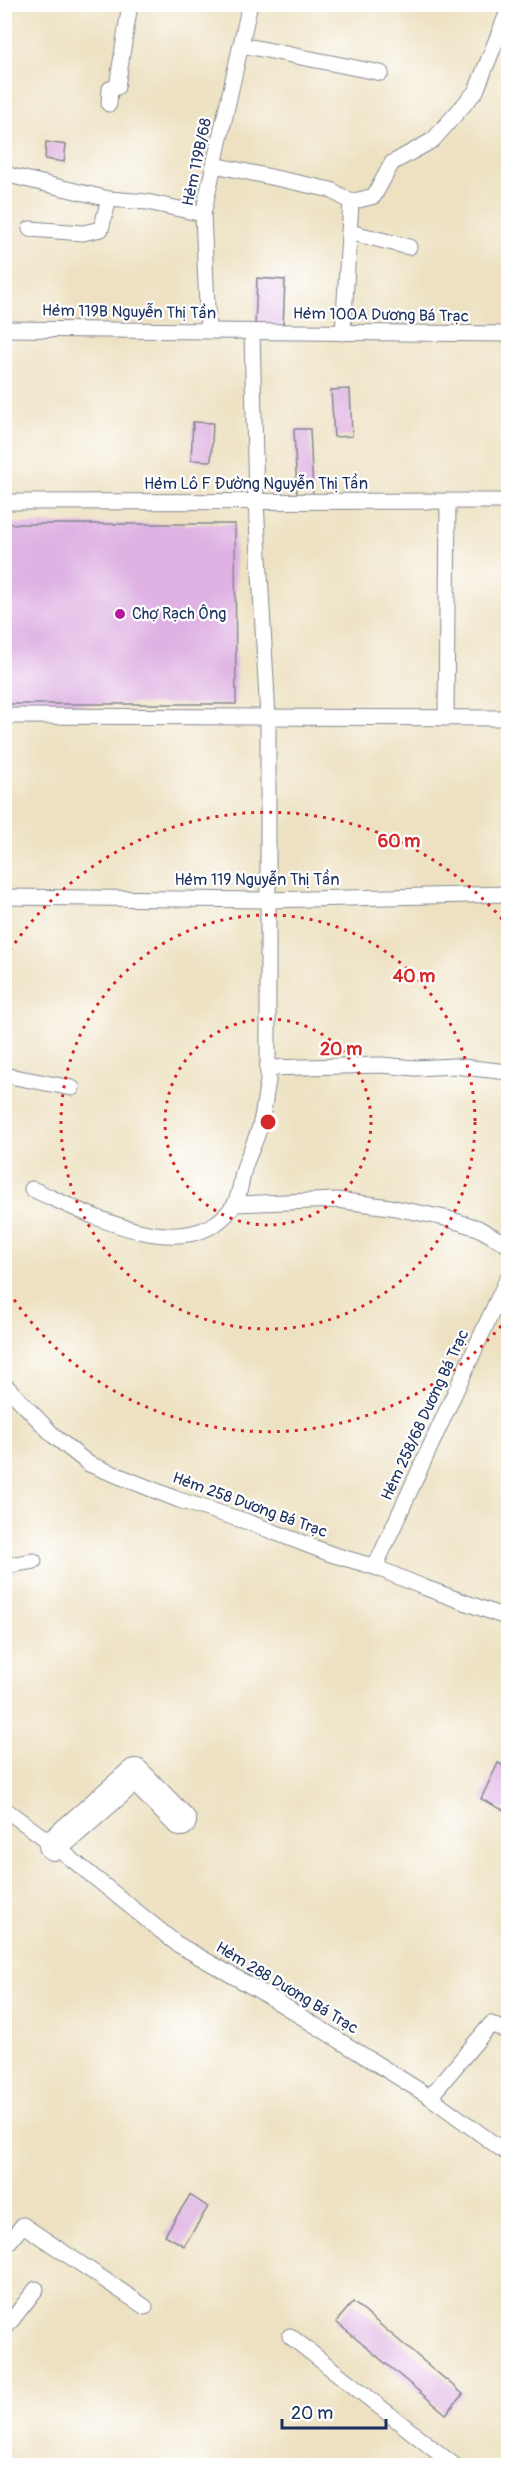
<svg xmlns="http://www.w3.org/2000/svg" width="513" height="2470" font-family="Pangolin,sans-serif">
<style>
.building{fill:#dfb2e3}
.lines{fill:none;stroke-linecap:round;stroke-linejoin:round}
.service-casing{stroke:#848890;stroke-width:17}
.minor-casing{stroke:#848890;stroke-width:32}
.service{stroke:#fff;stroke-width:15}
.minor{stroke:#fff;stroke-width:30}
.ring{fill:none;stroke:#d62828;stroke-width:3;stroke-dasharray:3 6}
.poi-dot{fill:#b5179e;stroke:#fff;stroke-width:2}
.labels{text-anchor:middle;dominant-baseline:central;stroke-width:4.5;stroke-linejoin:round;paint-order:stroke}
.street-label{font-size:16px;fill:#1b2f5e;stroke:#fff}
.poi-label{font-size:16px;fill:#1b2f5e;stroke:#fff;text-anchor:start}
.centre{fill:#d62828;stroke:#fff;stroke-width:3}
.ring-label{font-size:18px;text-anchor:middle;font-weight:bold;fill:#d62828;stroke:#fff;stroke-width:4.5;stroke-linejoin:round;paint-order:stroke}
</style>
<rect width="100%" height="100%" fill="#fff"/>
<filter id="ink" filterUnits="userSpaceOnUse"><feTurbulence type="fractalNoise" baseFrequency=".0167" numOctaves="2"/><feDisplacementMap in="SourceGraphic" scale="12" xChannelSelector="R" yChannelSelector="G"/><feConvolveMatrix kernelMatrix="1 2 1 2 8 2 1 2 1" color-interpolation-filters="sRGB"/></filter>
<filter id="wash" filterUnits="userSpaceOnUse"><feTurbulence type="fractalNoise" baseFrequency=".008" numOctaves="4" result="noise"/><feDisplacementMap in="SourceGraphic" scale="24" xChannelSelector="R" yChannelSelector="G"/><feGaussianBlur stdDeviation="1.35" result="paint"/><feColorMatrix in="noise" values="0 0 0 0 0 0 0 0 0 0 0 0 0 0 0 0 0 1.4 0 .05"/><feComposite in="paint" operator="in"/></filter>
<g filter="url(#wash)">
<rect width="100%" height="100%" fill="#ede1c1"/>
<g id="blocks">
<g class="building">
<polygon points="46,142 66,145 64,162 45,159"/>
<polygon points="257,278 285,280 283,328 255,327"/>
<polygon points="350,389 352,436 334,437 331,390"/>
<polygon points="193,422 213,423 211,461 191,460"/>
<polygon points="294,429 310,429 313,494 297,495"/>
<polygon points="4,524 235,524 236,704 4,704"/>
<polygon points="498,1763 508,1768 508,1804 505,1811 481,1799"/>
<polygon points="190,2195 208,2207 184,2246 165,2235"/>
<polygon points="353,2302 463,2394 446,2414 336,2322"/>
</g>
</g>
</g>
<g filter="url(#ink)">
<use href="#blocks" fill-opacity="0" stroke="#848890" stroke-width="1.5"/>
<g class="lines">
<defs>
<g id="service">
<polyline points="241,45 381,73"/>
<polyline points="109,104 110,89 117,87 130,4"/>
<polyline points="215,165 331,190 351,202"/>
<polyline points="4,174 109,199 147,202 203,214"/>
<polyline points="30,229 83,233 101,229 109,199"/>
<polyline points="349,232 409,247"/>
<polyline points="4,329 508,334"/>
<polyline points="208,330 203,214 250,4"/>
<polyline points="343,333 351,202 374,196 392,163 433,140 476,91 508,11"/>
<polyline points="4,502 508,501"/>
<polyline points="4,716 508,718"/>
<polyline points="446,718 448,501"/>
<polyline points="4,897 268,900 508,894"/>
<polyline points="267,1068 381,1065 415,1068 454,1066 508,1072"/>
<polyline points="4,1075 72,1088"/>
<path d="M32,1189C85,1212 189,1271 234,1205C240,1196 241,1180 244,1169C248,1155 256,1141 260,1126C264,1111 265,1096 268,1081V717L256,502L252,332"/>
<polyline points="235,1204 337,1200 390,1207 445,1218 478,1228 508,1245"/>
<polyline points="4,1384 55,1437 89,1464 179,1500 248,1522 331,1554 375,1567 423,1587 508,1618"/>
<polyline points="4,1566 34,1561"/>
<polyline points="375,1567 508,1277"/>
<polyline points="10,1813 54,1845 177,1944 265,1994 430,2097 508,2154"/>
<polyline points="430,2097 491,2024 508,2032"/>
<polyline points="4,2248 23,2225 145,2307"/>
<polyline points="4,2330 36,2289"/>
<polyline points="290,2336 455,2466"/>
</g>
<polyline id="minor" points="54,1845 135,1774 181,1821"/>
</defs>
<use href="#service" class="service-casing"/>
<use href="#minor" class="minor-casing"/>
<use href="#service" class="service"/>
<use href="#minor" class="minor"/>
</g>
</g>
<g class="ring">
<circle cx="268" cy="1122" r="103"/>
<circle cx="268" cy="1122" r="207"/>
<path d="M507 1319A310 310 0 0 1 5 1286M5 958A310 310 0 0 1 507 925"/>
</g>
<circle class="poi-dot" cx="120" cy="614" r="6"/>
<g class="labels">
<g class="street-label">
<text transform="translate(197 162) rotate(-78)">Hẻm 119B/68</text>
<text transform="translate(129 312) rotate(1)">Hẻm 119B Nguyễn Thị Tần</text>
<text transform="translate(381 315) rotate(1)">Hẻm 100A Dương Bá Trạc</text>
<text x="256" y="484">Hẻm Lô F Đường Nguyễn Thị Tần</text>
<text x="257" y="880">Hẻm 119 Nguyễn Thị Tần</text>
<text transform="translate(425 1415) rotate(-65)">Hẻm 258/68 Dương Bá Trạc</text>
<text transform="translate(250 1505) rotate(20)">Hẻm 258 Dương Bá Trạc</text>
<text transform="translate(287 1988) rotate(31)">Hẻm 288 Dương Bá Trạc</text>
</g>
<g class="poi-label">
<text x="132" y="614">Chợ Rạch Ông</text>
</g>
</g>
<circle cx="268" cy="1122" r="9" class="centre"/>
<g class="ring-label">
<text x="399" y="847">60 m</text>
<text x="414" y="982">40 m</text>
<text x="341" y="1055">20 m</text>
</g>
<rect width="513" height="2470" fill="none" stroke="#fff" stroke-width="24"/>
<path d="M282 2419v9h104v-9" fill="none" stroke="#1b2f5e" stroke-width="3"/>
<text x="291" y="2419" font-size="18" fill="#1b2f5e" stroke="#ffffff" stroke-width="4.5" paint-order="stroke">20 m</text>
</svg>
